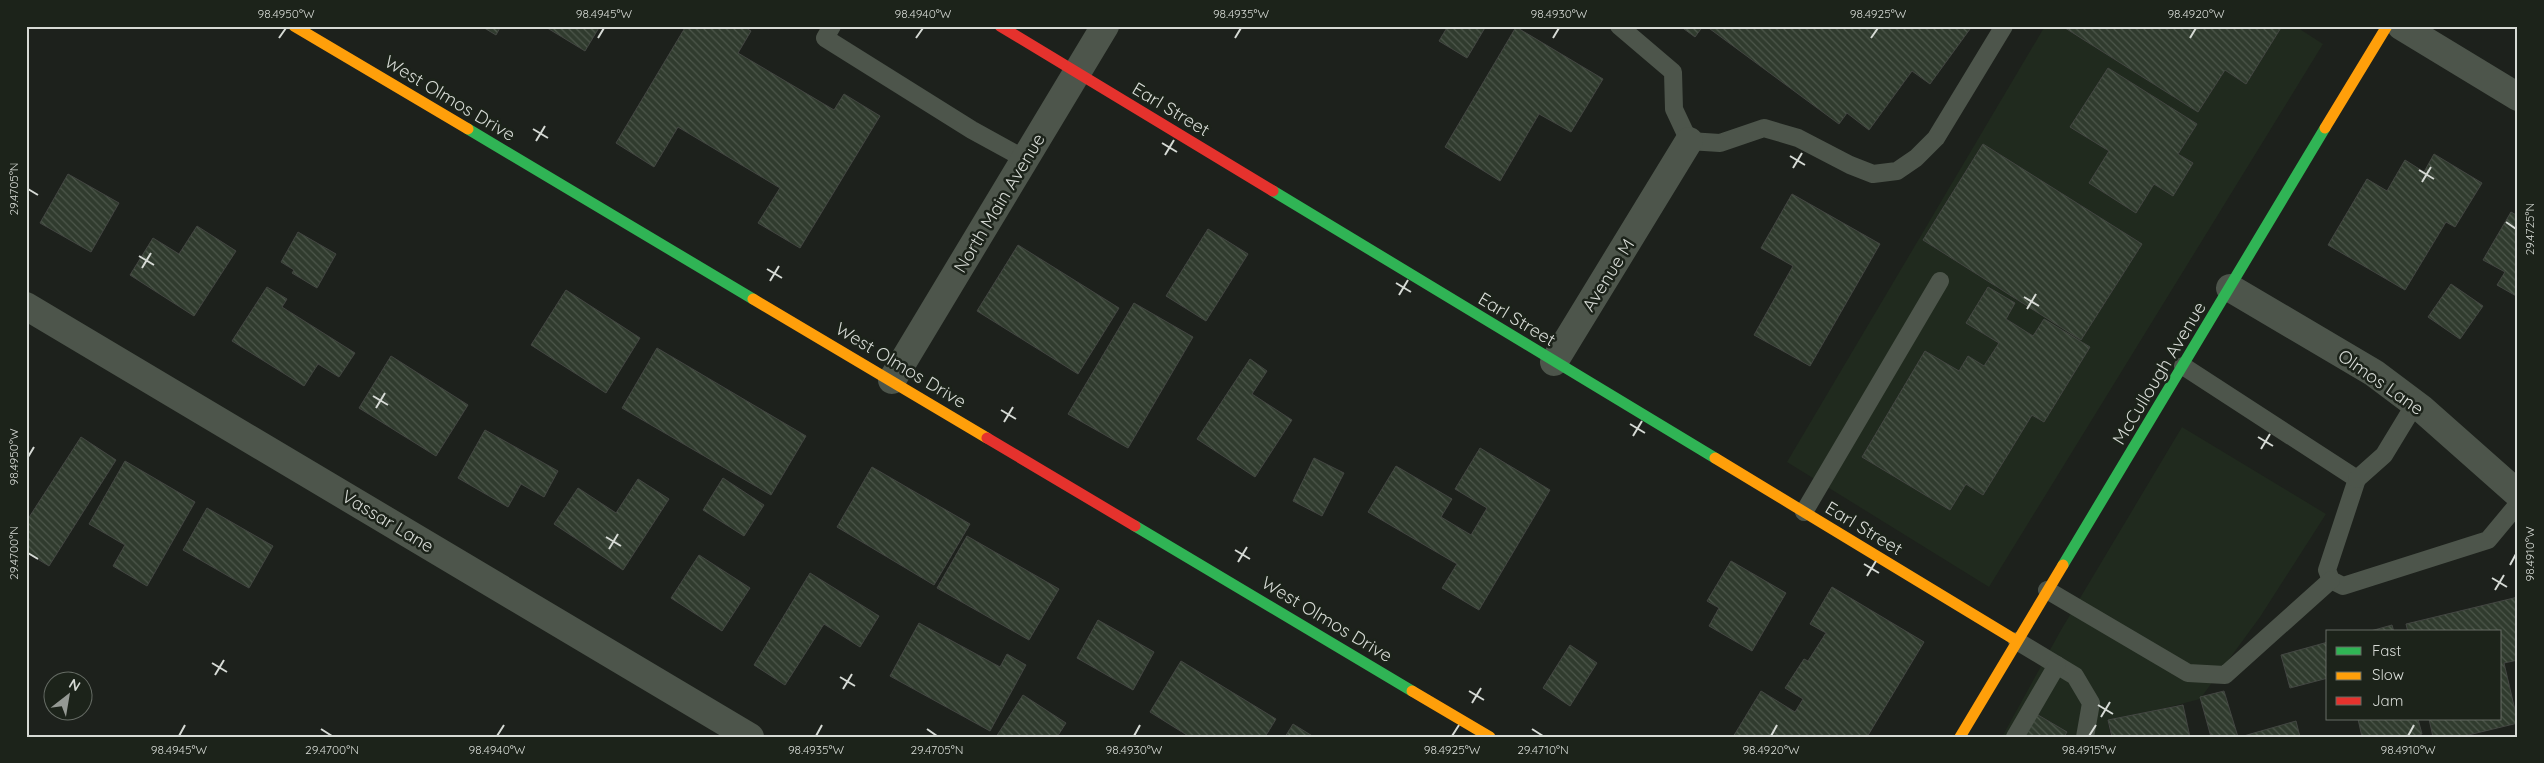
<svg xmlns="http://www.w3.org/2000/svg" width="2544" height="763" font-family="Quicksand,sans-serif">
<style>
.built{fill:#202a1e}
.building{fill:url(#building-back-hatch);stroke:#434642}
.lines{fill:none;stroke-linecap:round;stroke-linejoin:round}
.lane{stroke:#4d554b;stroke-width:18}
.street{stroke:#4d554b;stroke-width:28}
.fast{stroke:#30b455;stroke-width:11}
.slow{stroke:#ff9f0a;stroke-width:11}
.jam{stroke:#e5322d;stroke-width:11}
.ticks{fill:none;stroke:#d6dad5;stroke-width:2}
.labels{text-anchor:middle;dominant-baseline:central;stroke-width:5;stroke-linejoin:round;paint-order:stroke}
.street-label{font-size:18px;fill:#d6dad5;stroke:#1c231a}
.neatline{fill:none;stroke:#d6dad5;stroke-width:2}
.ticks-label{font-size:12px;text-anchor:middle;fill:#d6dad5}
</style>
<defs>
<pattern id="building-back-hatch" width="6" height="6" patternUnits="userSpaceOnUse" patternTransform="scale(1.25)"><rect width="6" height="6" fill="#303b2e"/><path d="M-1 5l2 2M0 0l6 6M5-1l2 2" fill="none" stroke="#4d574b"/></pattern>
</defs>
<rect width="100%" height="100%" fill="#1d211c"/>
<g class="built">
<polygon points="2045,26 2295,26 2323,44 1989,587 1787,462"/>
<polygon points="2182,427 2326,514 2260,617 2200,699 2108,723 2111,737 2002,737 2061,630"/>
</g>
<g class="building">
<polygon points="481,26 501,26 496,35"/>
<polygon points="544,26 600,26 585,51"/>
<polygon points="686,26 743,26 751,31 738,53 834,110 844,94 880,116 800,248 758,223 780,188 678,127 654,167 616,143"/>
<polygon points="1448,26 1486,26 1467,58 1439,41"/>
<polygon points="1680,26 1703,26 1695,37"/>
<polygon points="1706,26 1966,26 1970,29 1930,84 1912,71 1869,130 1847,113 1839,124"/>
<polygon points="2062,26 2282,26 2246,84 2225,70 2198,112"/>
<polygon points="1516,27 1603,79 1571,132 1539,114 1500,181 1445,147"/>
<polygon points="2108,68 2197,124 2178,154 2193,163 2173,196 2154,184 2136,213 2089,183 2109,151 2070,127"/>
<polygon points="1983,144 2142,244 2081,340 1923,240"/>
<polygon points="2434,154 2482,183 2455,227 2446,222 2405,290 2328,245 2367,179 2387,191 2405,160 2424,172"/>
<polygon points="68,174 119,203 91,252 40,223"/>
<polygon points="1792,194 1880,244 1810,366 1754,335 1793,266 1761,248"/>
<polygon points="2511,212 2518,216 2518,297 2497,285 2505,272 2483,260"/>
<polygon points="197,226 236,251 194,316 130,275 153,238 179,254"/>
<polygon points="1208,229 1248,254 1206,321 1166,296"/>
<polygon points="298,232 336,254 317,288 292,273 294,270 281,262"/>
<polygon points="1018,245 1119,308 1078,374 977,311"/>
<polygon points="2451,284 2483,306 2460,339 2428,317"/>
<polygon points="267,287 287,299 282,307 355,353 339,377 318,364 304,386 232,341"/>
<polygon points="1988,287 2015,303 2006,319 2033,336 2044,319 2090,347 2044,422 2032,415 1983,495 1966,484 1950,510 1862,457 1925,351 1959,371 1968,356 1984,366 1999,343 1966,323"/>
<polygon points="566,290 640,338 606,393 531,345"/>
<polygon points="1134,303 1193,337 1128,448 1068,414"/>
<polygon points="657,348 806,436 771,495 622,408"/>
<polygon points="391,356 468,405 436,456 359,408"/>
<polygon points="1250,359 1267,371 1252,394 1292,420 1255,477 1197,439"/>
<polygon points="485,430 558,471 544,497 521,484 508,507 458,478"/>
<polygon points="81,437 116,460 49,566 26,552 26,522"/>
<polygon points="1480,448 1550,490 1479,610 1442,588 1457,564 1368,512 1396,466 1452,499 1441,517 1471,535 1487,508 1455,489"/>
<polygon points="1314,458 1344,473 1322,516 1293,501"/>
<polygon points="125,461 195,502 147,586 113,566 125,545 89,524"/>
<polygon points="872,467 970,524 934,585 837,527"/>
<polygon points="723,478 764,505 744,536 703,510"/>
<polygon points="638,479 669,499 623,570 554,524 578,488 616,513"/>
<polygon points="207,508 273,546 249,588 183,550"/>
<polygon points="967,536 1059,589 1029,640 937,588"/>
<polygon points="699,555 750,588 722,631 671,598"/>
<polygon points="1731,561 1786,593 1752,651 1709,626 1719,608 1707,601"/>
<polygon points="810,573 879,616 860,647 824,624 785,685 754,665"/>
<polygon points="1832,587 1924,642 1867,737 1733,737 1761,691 1795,712 1803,699 1785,688 1804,659 1808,661 1826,633 1810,624"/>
<polygon points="2518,597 2518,660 2504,663 2518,723 2460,737 2433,737 2429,719 2500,719 2500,632 2408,632 2406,624"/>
<polygon points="1098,620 1154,652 1133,690 1077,658"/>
<polygon points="919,623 1000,667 1007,654 1026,665 990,731 890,676"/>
<polygon points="2392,625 2394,632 2367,632"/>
<polygon points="2328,642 2328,678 2290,688 2281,655"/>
<polygon points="1570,645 1597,663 1570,706 1543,688"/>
<polygon points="1181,661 1276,719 1265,737 1190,737 1150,712"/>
<polygon points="2224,691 2238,737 2211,737 2200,697"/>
<polygon points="1023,695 1066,723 1057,737 996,737"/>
<polygon points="2183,705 2190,737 2112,737 2108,720"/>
<polygon points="2033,712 2067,732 2064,737 2019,737"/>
<polygon points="2358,719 2418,719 2422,734 2411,737 2362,737"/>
<polygon points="2296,721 2300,737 2240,737"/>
<polygon points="1293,724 1314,737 1285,737"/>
</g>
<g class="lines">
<g class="lane">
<polyline points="832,26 825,38 972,130 1025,159"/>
<polyline points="1619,26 1673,72 1674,109 1689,141 1720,143 1764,128 1798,138 1850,165 1873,174 1897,171 1916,158 1936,138 2004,26"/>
<polyline points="2183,366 2357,479 2327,570 2331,580 2343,586 2488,540 2518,504"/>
<polyline points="2357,479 2384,455 2415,404"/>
<polyline points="1804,512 1940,281"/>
<polyline points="2047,590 2188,673 2225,675 2331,580"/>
<polyline points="2017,641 2075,676 2091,703 2085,737"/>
<polyline points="2015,737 2057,665"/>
</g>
<g class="street">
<polyline points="2401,26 2518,97"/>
<polyline points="2230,288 2374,373 2422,409 2518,494"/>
<polyline points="26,306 750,737"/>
<polyline points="1554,362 1689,141"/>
<polyline points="892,380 1105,26"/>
</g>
<g class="fast">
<polyline points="468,129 753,299"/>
<polyline points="1273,191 1715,458"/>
<polyline points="1135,526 1412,691"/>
<polyline points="2063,565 2325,128"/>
</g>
<g class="slow">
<polyline points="294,26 468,129"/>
<polyline points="2325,128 2387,26"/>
<polyline points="753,299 987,438"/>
<polyline points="1715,458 2017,641"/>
<polyline points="1412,691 1490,737"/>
<polyline points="1960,737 2063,565"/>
</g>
<g class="jam">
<polyline points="1000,26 1273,191"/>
<polyline points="987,438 1135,526"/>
</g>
</g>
<path class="ticks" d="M279,38L286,28M598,38L604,28M916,38L923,28M1235,38L1241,28M1553,38L1559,28M1871,38L1878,28M2190,38L2196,28M533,129L548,138M536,141L545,126M1162,143L1177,152M1165,155L1174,140M1790,156L1805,165M1793,168L1802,153M2419,170L2434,179M2422,182L2431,167M28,189L38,195M2506,222L2516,229M139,256L154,265M142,268L151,253M767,269L782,278M770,281L779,266M1396,283L1411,292M1399,295L1408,280M2024,297L2039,306M2027,309L2036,294M373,396L388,405M376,408L385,393M1001,410L1016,419M1004,422L1013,407M1630,424L1645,433M1633,436L1642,421M2258,437L2273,446M2261,449L2270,434M28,457L34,447M606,537L621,546M609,549L618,534M1235,550L1250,559M28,553L38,559M1238,562L1247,547M1864,564L1879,573M2510,565L2516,554M1867,576L1876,561M2492,578L2507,587M2495,590L2504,575M212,663L227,672M215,675L224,660M840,677L855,686M843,689L852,674M1469,691L1484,700M1472,703L1481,688M2098,705L2113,714M2101,717L2110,702M321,729L332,736M927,729L937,736M1532,729L1543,736M179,736L185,725M497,736L504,725M816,736L822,725M1134,736L1140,725M1452,736L1459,725M1771,736L1777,725M2089,736L2096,725M2408,736L2414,725"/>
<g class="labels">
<g class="street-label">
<text transform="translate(450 98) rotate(31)">West Olmos Drive</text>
<text transform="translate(1171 109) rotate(31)">Earl Street</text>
<text transform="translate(999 203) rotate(-59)">North Main Avenue</text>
<text transform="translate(1608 275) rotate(-58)">Avenue M</text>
<text transform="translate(1517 319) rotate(31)">Earl Street</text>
<text transform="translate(901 365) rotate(31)">West Olmos Drive</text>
<text transform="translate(2159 373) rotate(-59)">McCullough Avenue</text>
<text transform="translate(2381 382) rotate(35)">Olmos Lane</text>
<text transform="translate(388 521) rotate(31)">Vassar Lane</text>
<text transform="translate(1864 528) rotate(31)">Earl Street</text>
<text transform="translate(1327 619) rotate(31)">West Olmos Drive</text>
</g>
</g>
<rect width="2544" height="763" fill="none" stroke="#1c231a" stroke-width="55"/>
<rect x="2326" y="630" width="175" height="90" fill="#1c231a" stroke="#666c65"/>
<rect x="2336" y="647" width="25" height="8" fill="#30b455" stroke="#666c65"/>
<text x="2372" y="656" font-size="15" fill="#d6dad5">Fast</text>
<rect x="2336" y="672" width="25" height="8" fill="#ff9f0a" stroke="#666c65"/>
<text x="2372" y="680" font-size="15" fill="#d6dad5">Slow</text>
<rect x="2336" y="697" width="25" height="8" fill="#e5322d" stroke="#666c65"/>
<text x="2372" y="706" font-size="15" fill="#d6dad5">Jam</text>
<g transform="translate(68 696) rotate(31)"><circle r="24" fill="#1c231a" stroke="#666c65"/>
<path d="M0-4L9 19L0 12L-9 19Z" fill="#959994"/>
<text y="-8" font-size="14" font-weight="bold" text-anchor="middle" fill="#d6dad5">N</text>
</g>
<rect x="28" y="28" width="2488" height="708" class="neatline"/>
<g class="ticks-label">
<text x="286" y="18">98.4950°W</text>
<text x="604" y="18">98.4945°W</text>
<text x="923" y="18">98.4940°W</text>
<text x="1241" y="18">98.4935°W</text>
<text x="1559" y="18">98.4930°W</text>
<text x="1878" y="18">98.4925°W</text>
<text x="2196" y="18">98.4920°W</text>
<text transform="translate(14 189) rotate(-90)" y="4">29.4705°N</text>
<text transform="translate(2530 229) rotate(-90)" y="4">29.4725°N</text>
<text transform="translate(14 457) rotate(-90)" y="4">98.4950°W</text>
<text transform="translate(14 553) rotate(-90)" y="4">29.4700°N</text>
<text transform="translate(2530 554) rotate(-90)" y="4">98.4910°W</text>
<text x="179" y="754">98.4945°W</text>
<text x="332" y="754">29.4700°N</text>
<text x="497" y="754">98.4940°W</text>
<text x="816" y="754">98.4935°W</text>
<text x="937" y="754">29.4705°N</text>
<text x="1134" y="754">98.4930°W</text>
<text x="1452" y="754">98.4925°W</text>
<text x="1543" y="754">29.4710°N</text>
<text x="1771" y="754">98.4920°W</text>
<text x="2089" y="754">98.4915°W</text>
<text x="2408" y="754">98.4910°W</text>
</g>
</svg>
